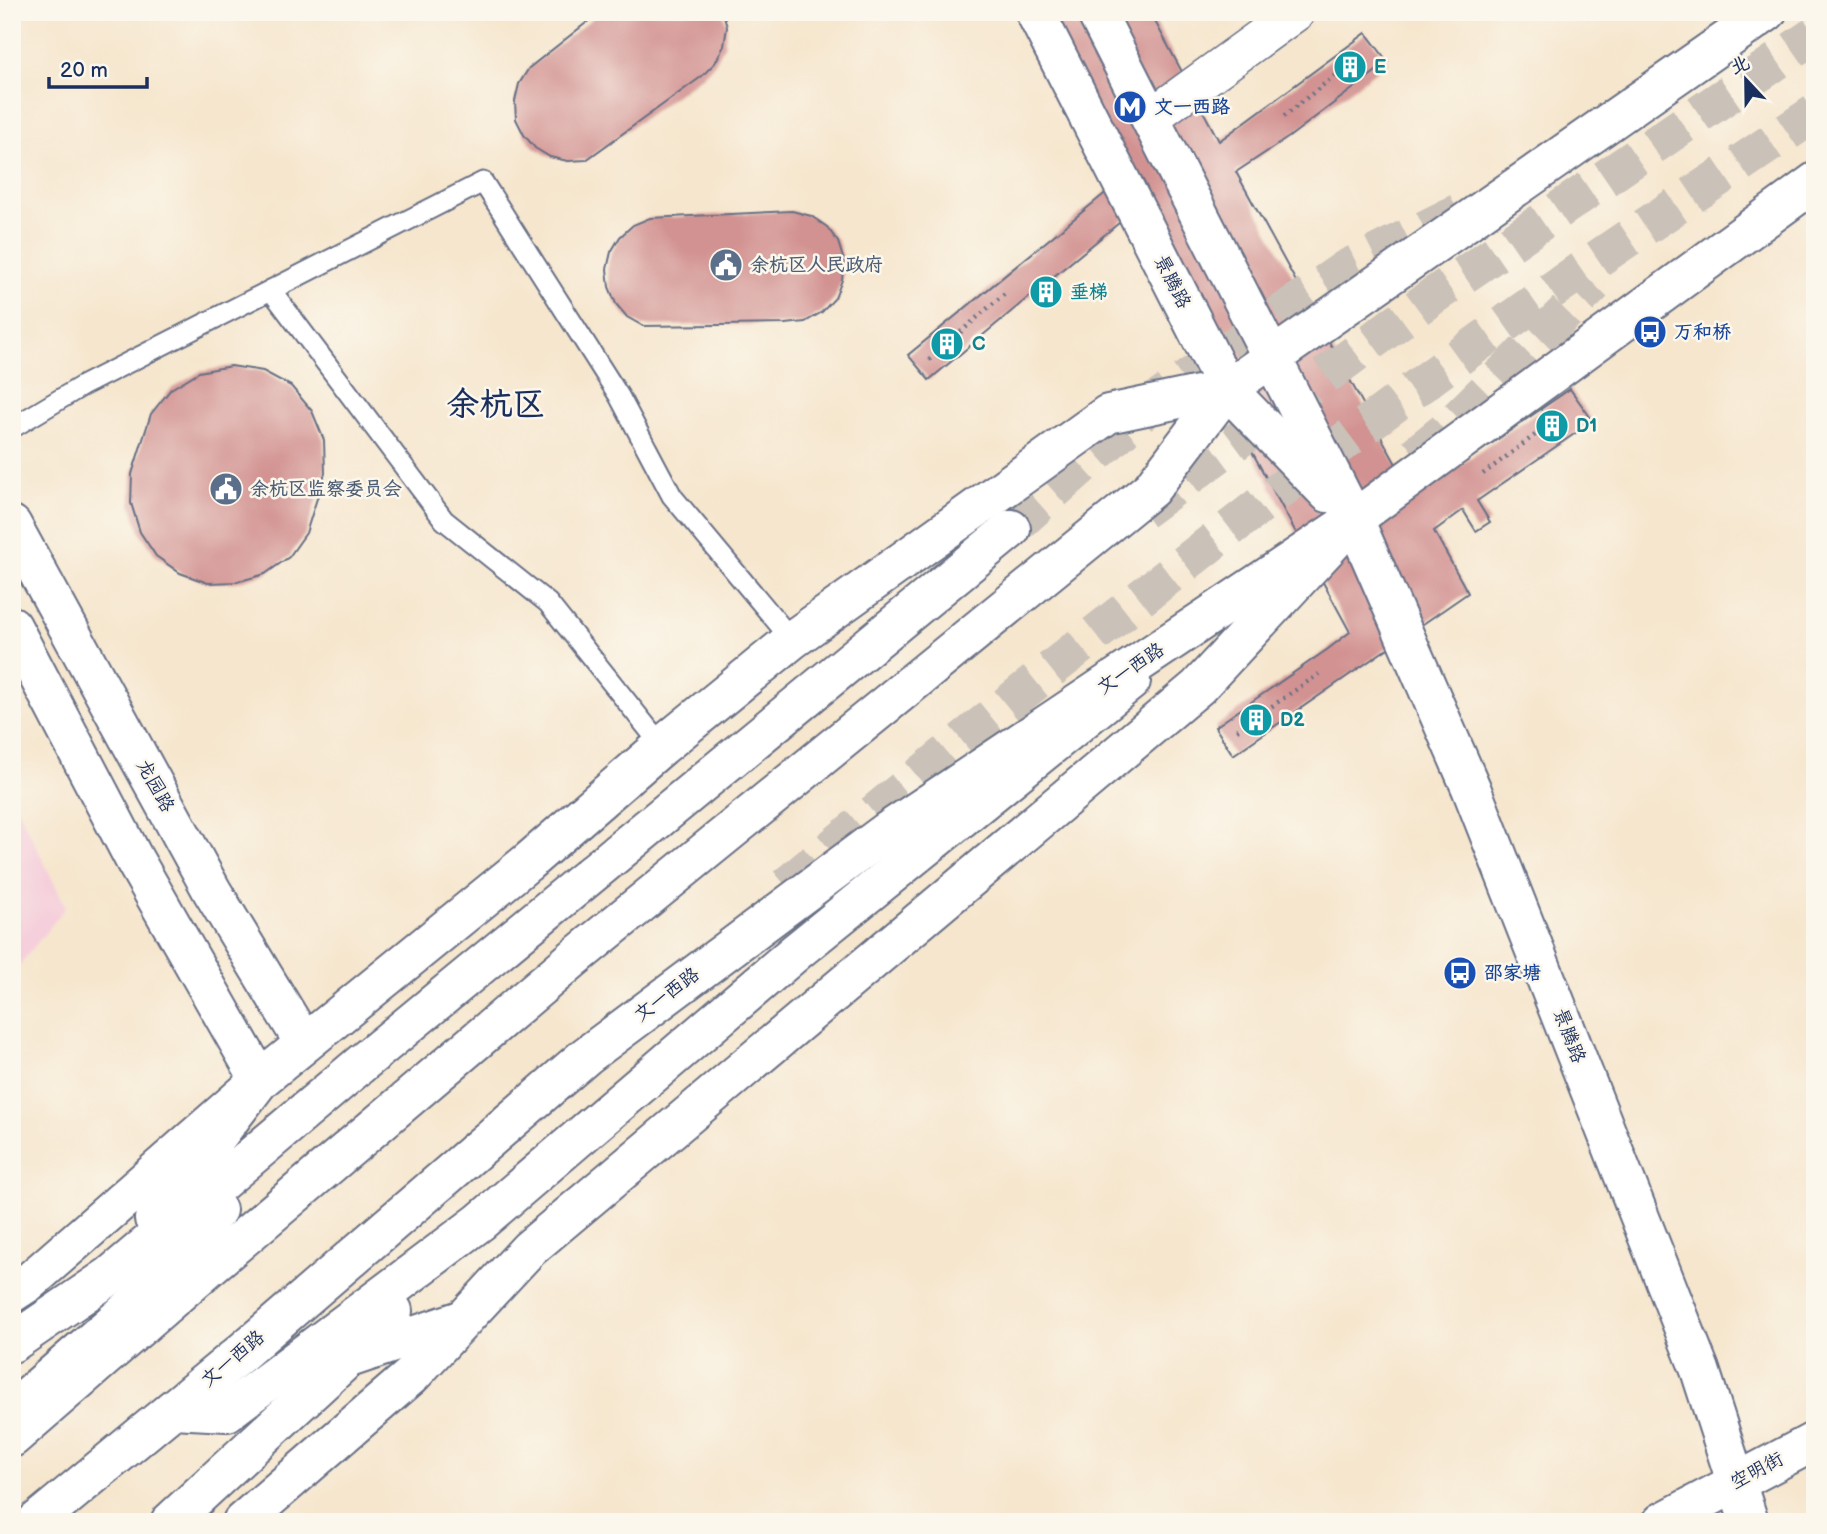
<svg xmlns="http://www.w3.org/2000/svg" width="1827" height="1534" font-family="'Balsamiq Sans','LXGW WenKai TC',sans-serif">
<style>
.built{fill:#f5cfdb}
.building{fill:#d29291}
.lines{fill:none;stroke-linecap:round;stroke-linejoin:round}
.trunk-tunnel{stroke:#cac1b8;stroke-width:38;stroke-dasharray:38 19;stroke-linecap:butt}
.service-casing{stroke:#686f85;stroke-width:23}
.minor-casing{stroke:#686f85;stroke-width:40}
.tertiary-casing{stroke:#686f85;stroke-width:42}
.secondary-casing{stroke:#686f85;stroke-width:42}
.primary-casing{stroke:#686f85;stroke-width:42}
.trunk-casing{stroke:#686f85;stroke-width:42}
.path{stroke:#686f85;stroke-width:4.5;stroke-dasharray:2 5;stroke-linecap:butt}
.service{stroke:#fff;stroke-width:19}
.minor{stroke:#fff;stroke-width:37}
.tertiary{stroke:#fff;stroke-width:38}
.secondary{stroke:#fff;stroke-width:38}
.primary{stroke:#fff;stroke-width:38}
.trunk{stroke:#fff;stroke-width:38}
.labels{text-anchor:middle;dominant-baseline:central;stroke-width:5;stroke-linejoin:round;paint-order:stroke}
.culture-label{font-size:19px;font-weight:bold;fill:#0d838f;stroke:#fbf7ec;text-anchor:start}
.transit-label{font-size:19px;font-weight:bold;fill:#164399;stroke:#fbf7ec;text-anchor:start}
.service-label{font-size:19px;font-weight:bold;fill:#4e5e75;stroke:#fbf7ec;text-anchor:start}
.street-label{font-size:19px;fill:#1b2f5e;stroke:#fbf7ec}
.town-label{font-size:33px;font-weight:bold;fill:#1b2f5e;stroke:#fbf7ec}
</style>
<rect width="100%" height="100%" fill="#fbf7ec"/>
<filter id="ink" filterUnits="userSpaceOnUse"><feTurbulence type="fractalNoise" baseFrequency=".0143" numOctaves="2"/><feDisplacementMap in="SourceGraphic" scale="14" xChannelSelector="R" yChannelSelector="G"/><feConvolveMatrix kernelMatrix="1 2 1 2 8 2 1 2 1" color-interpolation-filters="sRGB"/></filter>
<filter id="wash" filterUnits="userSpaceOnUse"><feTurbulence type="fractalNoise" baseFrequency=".00686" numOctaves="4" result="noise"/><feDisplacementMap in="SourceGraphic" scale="28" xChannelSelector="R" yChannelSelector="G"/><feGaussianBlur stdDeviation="1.57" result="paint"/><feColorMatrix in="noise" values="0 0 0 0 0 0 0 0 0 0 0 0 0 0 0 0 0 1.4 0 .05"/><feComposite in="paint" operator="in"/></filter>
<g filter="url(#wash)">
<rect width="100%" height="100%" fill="#f6e6ce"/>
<polygon class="built" points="12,797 66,907 12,974"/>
<g id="blocks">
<g class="building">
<polygon points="600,12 723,12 727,27 724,46 715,63 701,77 586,160 568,161 550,157 535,148 524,135 516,119 515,101 519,84 529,68"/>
<polygon points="1013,12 1150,12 1219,141 1366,33 1388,62 1289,137 1236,172 1414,497 1570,389 1593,421 1477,501 1490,522 1476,531 1463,510 1434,531 1468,593 1233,755 1215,727 1328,649 1350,632 1125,218 1047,282 1057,294 1046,303 1036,291 929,380 908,355 1109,190"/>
<polygon points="792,211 811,216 827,227 838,242 844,261 842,280 835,298 822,312 805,322 785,324 643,326 627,317 616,304 609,287 607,269 611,252 620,237 633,225 650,218"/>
<polygon points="231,366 263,371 291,386 312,411 324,440 325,473 306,533 289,557 265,574 237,582 208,583 180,573 156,556 140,532 131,503 132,474 151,414 171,389 199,372"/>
</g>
</g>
</g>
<g filter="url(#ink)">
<use href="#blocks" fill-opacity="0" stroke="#686f85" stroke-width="2"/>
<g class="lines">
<g class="trunk-tunnel">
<polyline points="1415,455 1445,431 1594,284"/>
<polyline points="1142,511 1433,296 1815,35"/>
<polyline points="1011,529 1154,402 1345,269 1465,209"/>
<path d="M786,886C1024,688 1267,493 1520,313C1616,244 1717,180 1815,113"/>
</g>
<defs>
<g id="service">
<polyline points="271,290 444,520 548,603 662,746"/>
<polyline points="12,428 82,386 483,182 619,396 672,496 792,640"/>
</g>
<polyline id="minor" points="1150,118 1296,12"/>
<g id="tertiary">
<polyline points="1035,12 1227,389 1328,493"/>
<polyline points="1096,12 1354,519 1471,788 1700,1370 1749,1522"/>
<polyline points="12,525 212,891 304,1043"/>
<polyline points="12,626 134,859 260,1080"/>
<polyline points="1662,1522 1815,1441"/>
</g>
<g id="secondary">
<polyline points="12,1293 29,1282 260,1080 528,862 662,746 792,640 1108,414 1227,389"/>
<polyline points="242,1522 412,1375 529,1249 1198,687 1333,542"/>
</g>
<g id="primary">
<polyline points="12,1438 208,1268 574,958 1151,489 1227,389 1767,12"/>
<polyline points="36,1522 241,1353 586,1056 886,832 1354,519 1815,182"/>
</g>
<g id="trunk">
<polyline points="154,1219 260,1080"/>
<polyline points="12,1343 110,1276 362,1063 1011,529"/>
<polyline points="352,1357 464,1319"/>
<polyline points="173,1409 227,1412 480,1222 797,951 1131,681"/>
<polyline points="12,1410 138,1301 217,1210"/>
<polyline points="170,1522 347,1359 393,1311"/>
</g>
</defs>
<use href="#service" class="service-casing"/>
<use href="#minor" class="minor-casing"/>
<use href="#tertiary" class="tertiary-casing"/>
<use href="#secondary" class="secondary-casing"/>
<use href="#primary" class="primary-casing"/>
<use href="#trunk" class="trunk-casing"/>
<g class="path">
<polyline points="1284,116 1362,54"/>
<polyline points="929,360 1006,292"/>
<polyline points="1483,474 1547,426"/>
<polyline points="1237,730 1319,674"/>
</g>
<use href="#service" class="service"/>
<use href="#minor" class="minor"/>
<use href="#tertiary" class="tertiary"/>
<use href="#secondary" class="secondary"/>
<use href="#primary" class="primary"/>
<use href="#trunk" class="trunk"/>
</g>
</g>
<defs>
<symbol id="building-disc" viewBox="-11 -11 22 22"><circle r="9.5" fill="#0f9aa8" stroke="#fbf7ec"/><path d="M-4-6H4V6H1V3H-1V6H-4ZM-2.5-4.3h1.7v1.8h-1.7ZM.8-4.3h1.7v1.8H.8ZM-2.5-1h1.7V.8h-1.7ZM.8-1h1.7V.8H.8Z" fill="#fff"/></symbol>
<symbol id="metro-disc" viewBox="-11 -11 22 22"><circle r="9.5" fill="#1a4fb4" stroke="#fbf7ec"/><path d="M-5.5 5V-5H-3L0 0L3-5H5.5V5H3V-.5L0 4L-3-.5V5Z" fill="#fff"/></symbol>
<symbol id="civic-disc" viewBox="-11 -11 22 22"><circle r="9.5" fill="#5c6f8a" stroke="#fbf7ec"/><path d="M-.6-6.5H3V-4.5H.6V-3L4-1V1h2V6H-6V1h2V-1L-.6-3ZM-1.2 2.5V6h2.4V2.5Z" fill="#fff"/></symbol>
<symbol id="bus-disc" viewBox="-11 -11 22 22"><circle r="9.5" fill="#1a4fb4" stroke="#fbf7ec"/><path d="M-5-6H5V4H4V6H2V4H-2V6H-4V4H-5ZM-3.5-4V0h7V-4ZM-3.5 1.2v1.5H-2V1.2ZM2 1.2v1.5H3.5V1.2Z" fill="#fff"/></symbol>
</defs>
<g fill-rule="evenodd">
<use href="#building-disc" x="1331" y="48" width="38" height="38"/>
<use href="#metro-disc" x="1111" y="88" width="38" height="38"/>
<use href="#civic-disc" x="707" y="246" width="38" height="38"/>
<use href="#building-disc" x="1027" y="273" width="38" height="38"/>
<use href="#bus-disc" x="1631" y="313" width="38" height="38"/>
<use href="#building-disc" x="928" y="325" width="38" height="38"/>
<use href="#building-disc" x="1533" y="407" width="38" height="38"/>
<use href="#civic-disc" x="207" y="470" width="38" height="38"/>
<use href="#building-disc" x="1237" y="701" width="38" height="38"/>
<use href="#bus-disc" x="1441" y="954" width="38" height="38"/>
</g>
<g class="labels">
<g class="culture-label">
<text x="1374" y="67">E</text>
<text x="1070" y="292">垂梯</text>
<text x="972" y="344">C</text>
<text x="1576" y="426">D1</text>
<text x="1280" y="720">D2</text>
</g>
<g class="transit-label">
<text x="1154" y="107">文一西路</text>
<text x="1674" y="332">万和桥</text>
<text x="1484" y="973">邵家塘</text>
</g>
<g class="service-label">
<text x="750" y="265">余杭区人民政府</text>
<text x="250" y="489">余杭区监察委员会</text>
</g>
<g class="street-label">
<text transform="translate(1172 282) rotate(63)">景腾路</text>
<text transform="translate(1131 669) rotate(-34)">文一西路</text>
<text transform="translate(155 786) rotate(61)">龙园路</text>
<text transform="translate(667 995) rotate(-37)">文一西路</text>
<text transform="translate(1569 1036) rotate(69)">景腾路</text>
<text transform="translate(233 1359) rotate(-40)">文一西路</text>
<text transform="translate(1757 1471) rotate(-28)">空明街</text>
</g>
<g class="town-label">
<text x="496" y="405">余杭区</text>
</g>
</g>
<rect width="1827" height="1534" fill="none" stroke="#fbf7ec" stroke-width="42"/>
<g transform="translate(1746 80) rotate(338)" stroke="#fbf7ec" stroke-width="5" paint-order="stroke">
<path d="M0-5L12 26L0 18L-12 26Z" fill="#1b2f5e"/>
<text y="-10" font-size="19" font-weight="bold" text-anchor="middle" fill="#1b2f5e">北</text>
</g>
<path d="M49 77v10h98v-10" fill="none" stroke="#1b2f5e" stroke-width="3.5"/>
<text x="60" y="77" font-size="21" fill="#1b2f5e" stroke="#fbf7ec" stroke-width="5" paint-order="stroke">20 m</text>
</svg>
